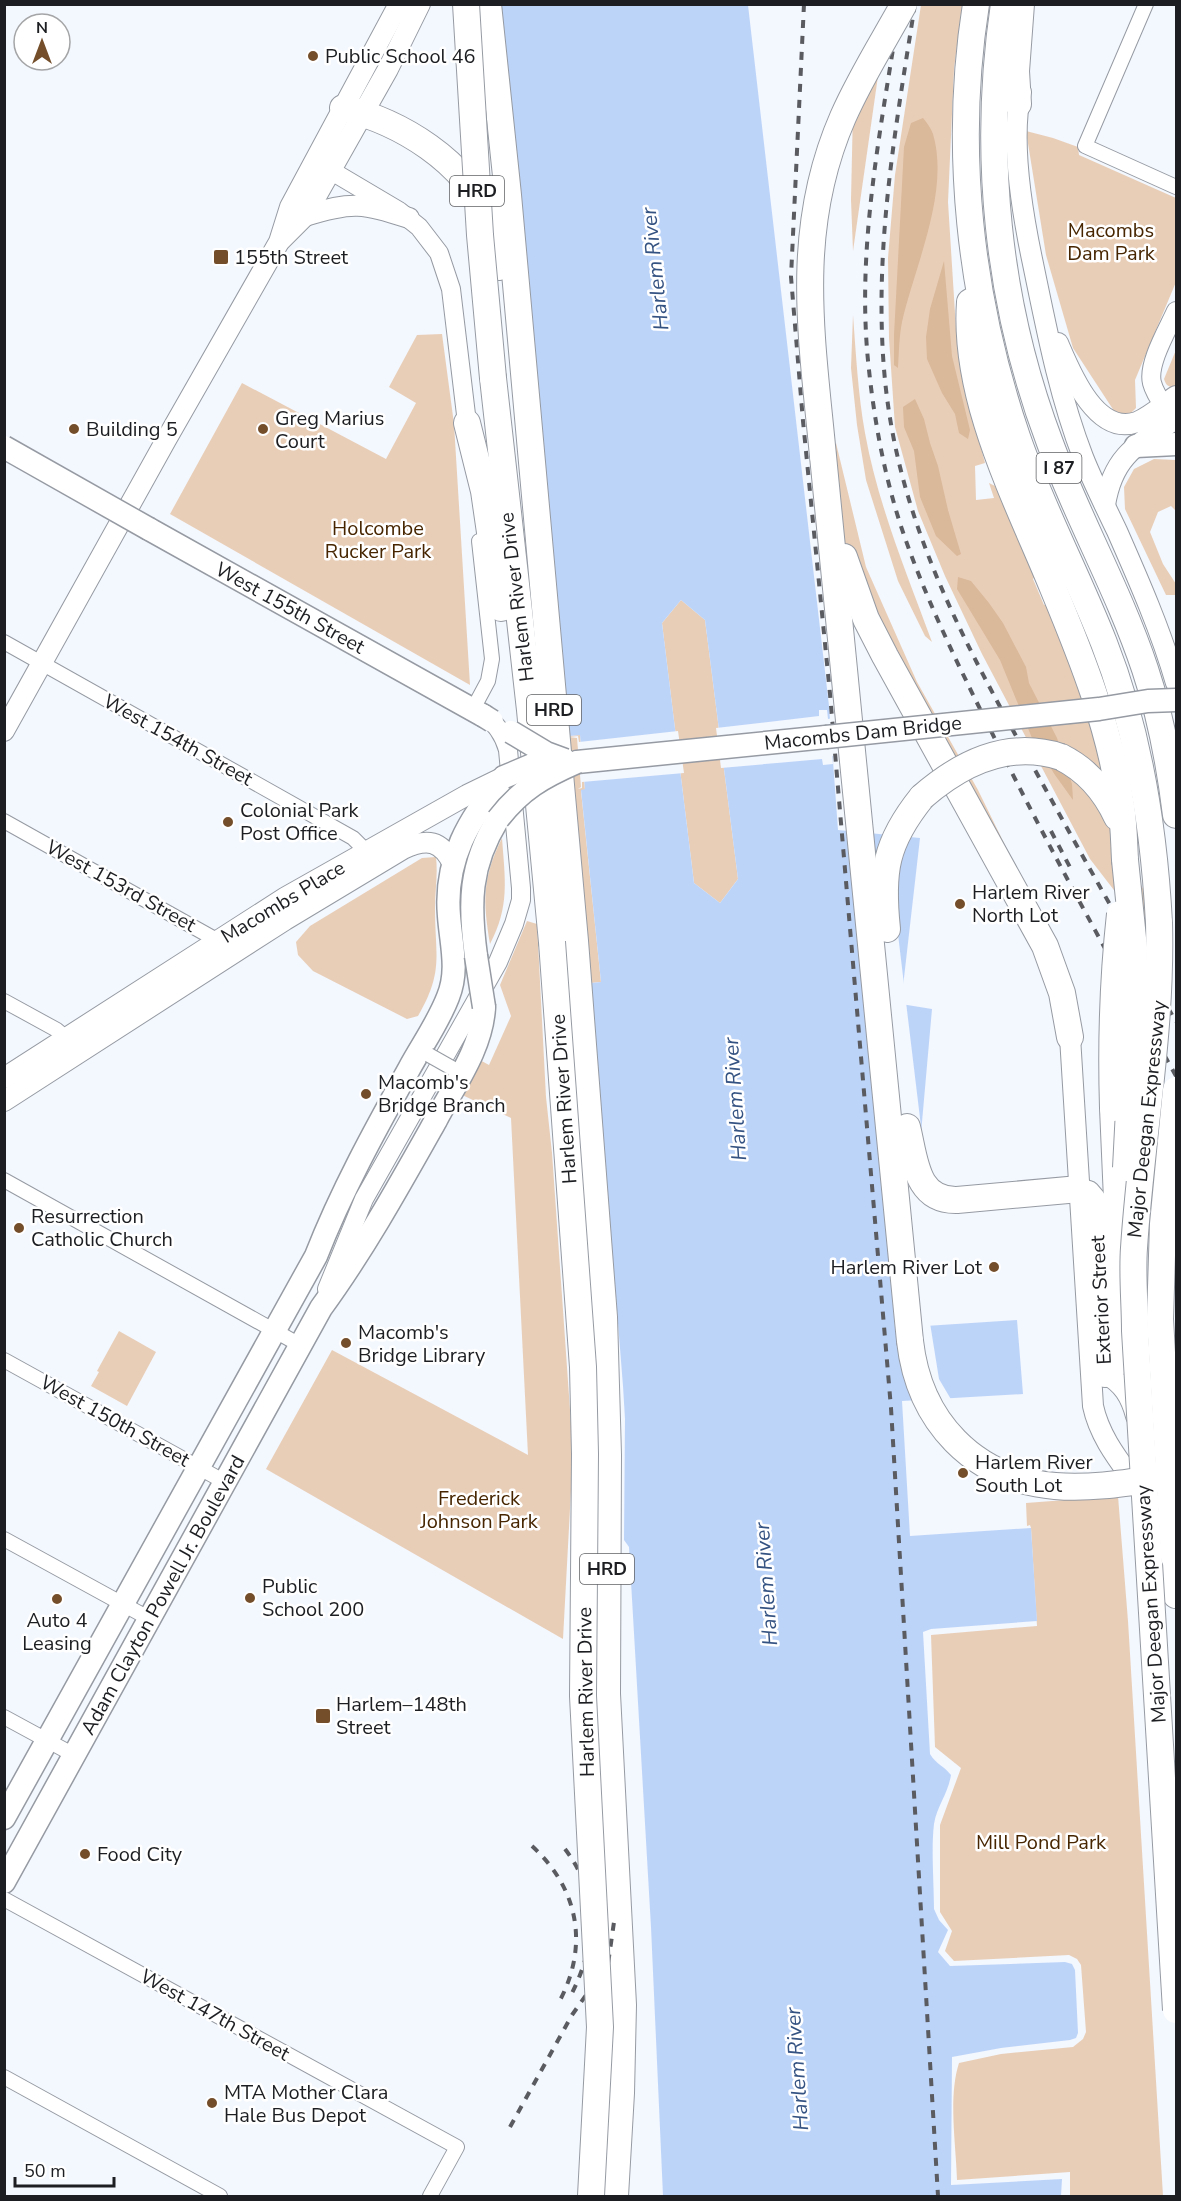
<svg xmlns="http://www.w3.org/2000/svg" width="1181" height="2201" font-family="'Nunito Sans',sans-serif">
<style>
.green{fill:#e9ceb7}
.forest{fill:#dab89a}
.water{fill:#bdd4f9;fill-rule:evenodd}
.pier{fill:#f3f7fe}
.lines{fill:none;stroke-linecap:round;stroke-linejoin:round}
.minor-casing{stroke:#969ba3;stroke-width:16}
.tertiary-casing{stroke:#969ba3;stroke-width:20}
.secondary-casing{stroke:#969ba3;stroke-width:22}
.primary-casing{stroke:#969ba3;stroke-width:25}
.motorway-casing{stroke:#969ba3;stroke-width:28}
.minor{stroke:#fff;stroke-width:14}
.tertiary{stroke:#fff;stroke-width:18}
.secondary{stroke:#fff;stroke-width:20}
.primary{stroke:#fff;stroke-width:22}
.motorway{stroke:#fff;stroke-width:26}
.rail{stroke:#595b60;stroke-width:4;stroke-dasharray:8 8;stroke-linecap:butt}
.minor-bridge-casing{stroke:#969ba3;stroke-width:16;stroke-linecap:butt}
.primary-bridge-casing{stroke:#969ba3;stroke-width:25;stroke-linecap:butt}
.motorway-bridge-casing{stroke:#969ba3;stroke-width:28;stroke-linecap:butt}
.minor-bridge{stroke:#fff;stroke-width:14}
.primary-bridge{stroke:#fff;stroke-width:22}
.motorway-bridge{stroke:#fff;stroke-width:26}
.poi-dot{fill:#744e2b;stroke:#fff;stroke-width:2}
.labels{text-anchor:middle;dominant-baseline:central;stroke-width:5;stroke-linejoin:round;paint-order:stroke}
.shield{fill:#fff;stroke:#606264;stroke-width:1.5}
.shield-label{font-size:18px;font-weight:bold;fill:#1c1e21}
.poi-label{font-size:20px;fill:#1c1e21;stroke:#fff;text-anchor:start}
.park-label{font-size:20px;fill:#462500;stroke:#fff}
.street-label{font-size:20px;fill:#1c1e21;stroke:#fff}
.water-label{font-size:21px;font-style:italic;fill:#345282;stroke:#fff}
</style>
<rect width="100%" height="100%" fill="#f3f7fe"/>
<g class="green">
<polygon points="921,5 962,5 954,69 948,202 956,329 964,383 985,463 975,466 976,500 994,498 989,483 995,486 1035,576 1033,579 1044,605 1068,595 1132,828 1141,885 1149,900 1147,933 1090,859 982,654 945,576 918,511 895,427 889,338 888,258 895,175"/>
<polygon points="881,55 853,251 851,200 854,64"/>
<polygon points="1026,131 1053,138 1078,147 1079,155 1176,198 1176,282 1135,380 1136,408 1129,415 1116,414 1073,348 1046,255"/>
<path d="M853,315C856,354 858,394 865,433C878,505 907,574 932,642L925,636L898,581L866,480L857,425L851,368Z"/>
<polygon points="442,334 454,424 470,685 170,514 242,383 386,459 416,403 389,387 417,335"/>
<path d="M1176,350V388C1169,387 1166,386 1164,379Z"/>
<polygon points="836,443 866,567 917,682 978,790 1027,890 882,635 843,543 832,455"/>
<polygon points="1154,459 1176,460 1176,511 1171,506 1158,512 1150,532 1163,564 1176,584 1176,595 1166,595 1125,509 1124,487 1134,469"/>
<polygon points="681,600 705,620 738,879 720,903 694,883 662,623"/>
<polygon points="580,735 585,790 581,791 601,982 591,983 569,736"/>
<path d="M502,838C505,880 510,906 490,944C483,900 482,879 502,838Z"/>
<path d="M436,857C438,875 435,891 435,908C435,956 444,971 418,1016L407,1019L313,971L298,955L296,942L310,926L422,858Z"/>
<polygon points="527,921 537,924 546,1097 552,1153 573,1453 563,1639 266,1469 332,1350 528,1455 511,1118 458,1093 478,1059 489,1065 511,1016 500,985"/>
<polygon points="119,1331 156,1352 127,1406 91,1386 99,1372 97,1371"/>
<path d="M1118,1496L1128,1621L1163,2196H1070V2172L957,2180C956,2144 948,2097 959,2063L1001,2054L1073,2047L1083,2039L1086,2032L1081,1965L1077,1959L1069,1955L954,1961L945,1951L952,1931L940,1912V1825L961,1768L935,1747L931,1635L1037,1626L1031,1528L1030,1525L1027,1526L1026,1503Z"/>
</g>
<g class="forest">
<path d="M923,118C927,123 931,128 933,134C950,192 915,265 902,322C899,337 899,353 898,368L894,365V335L904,147L911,123Z"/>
<polygon points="944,261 952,356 970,430 968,439 959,433 955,414 942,393 927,359 926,337 930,309"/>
<polygon points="915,399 924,419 930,443 938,466 948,510 961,554 957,556 936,536 920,497 914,451 904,427 903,407"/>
<polygon points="958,577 971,581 989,603 1003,623 1026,667 1029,683 1057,738 1072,784 1073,800 1055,775 1032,738 1000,660 957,589"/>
</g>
<path class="water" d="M499,5H748L829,706L838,830L920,838L901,1004L932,1009L916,1190L883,1192L895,1328L1017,1320L1023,1394L902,1401L910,1536L1031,1528L1037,1621L931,1629L923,1632L930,1754C936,1764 944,1766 951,1775C948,1794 937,1806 934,1824C931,1848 934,1884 934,1909L939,1920L948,1930L938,1952L950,1966L1065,1962L1072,1964L1075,1970L1078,2033L1076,2038L1070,2040L1001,2048L952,2057L951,2185L1062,2179L1061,2196H663L651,1927L629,1547L624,1540L625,1419L623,1386L591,983L601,982L581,790L585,789L580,735L569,736ZM681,600L705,620L738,879L720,903L694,883L662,623Z"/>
<g class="pier">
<polygon points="819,710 827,710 828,719 833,718 837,755 832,756 833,764 823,765 822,759 721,768 716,728 819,716"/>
<polygon points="678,731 684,773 582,782 582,788 578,789 581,787 577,738 569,737 578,736 579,742"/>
<polygon points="895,870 895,909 905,993 904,1002 906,1002 923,1143 916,1193 887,1194 876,904"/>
<polygon points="930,1323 939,1379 952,1401 917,1402 899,1325"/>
</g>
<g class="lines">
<defs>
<g id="minor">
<polyline points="1146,4 1085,146 1176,187"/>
<polyline points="4,642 353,838 372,857"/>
<polyline points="473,709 488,681 492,659 479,541"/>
<polyline points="4,821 222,943"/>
<polyline points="4,1001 57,1030 71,1042"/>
<polyline points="4,1180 300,1345"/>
<polyline points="4,1360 225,1482"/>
<polyline points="4,1539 150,1619"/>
<polyline points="4,1717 74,1755"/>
<polyline points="4,1899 457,2147 430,2196"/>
<polyline points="4,2077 220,2196"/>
</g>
<g id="tertiary">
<polyline points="318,163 399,211 419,227 439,253 451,289 467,423"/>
<path d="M1171,417C1164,406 1155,395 1152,383C1147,364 1168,329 1176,311"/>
<path d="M327,1289L364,1199L498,962L514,924L521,900V888L508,750C504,735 495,722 482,713"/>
</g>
<g id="secondary">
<path d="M1021,92C1010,139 1022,211 1032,259C1046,326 1058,392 1083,457C1093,482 1105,506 1117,531C1139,581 1161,631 1176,683"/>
<path d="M305,216C353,201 362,203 409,218"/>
<polyline points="281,240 305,216 388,69 420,4"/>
<path d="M1058,343C1070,371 1096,437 1137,422C1151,416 1164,404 1176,396"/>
<path d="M1105,505C1113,455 1138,444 1176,419"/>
<polyline points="4,731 166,440 279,242 290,207 399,4"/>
<path d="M1070,1037L1093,1406C1100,1439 1122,1464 1141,1491"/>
<polyline points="4,1078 286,897 467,795 504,777"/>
<path d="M4,1101L285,920L403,849C427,838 441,840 453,864"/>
<polyline points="1079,1189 1089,1191 1095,1198 1096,1204 1105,1374"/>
<path d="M1105,1374C1123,1383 1131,1397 1136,1416"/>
</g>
<g id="primary">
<polyline points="1136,446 1176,444"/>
<polyline points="149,529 484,716"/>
<polyline points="577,762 826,737"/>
<path d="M476,956C469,904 469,866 498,819"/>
<path d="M4,1818L316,1256C341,1192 375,1130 409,1069C422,1045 438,1023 448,997C459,970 451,944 449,916C444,860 469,818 504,777"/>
<path d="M4,1882L321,1308C364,1249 400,1184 436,1120C455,1084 482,1048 484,1007"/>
</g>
<g id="motorway">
<polyline points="488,4 508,195 575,941 604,1317 608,1455 607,1694 623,2005 621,2093 615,2196"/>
<path d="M976,4C953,149 970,299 1017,437C1041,507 1077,574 1104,643C1139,732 1154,828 1159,923"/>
<path d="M1004,4C982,152 997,303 1050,443C1078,519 1119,591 1145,669C1161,717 1170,766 1176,815"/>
<polyline points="1018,104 1016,71 1021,4"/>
<path d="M343,108C401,122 465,161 488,218C495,233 496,251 499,267"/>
<path d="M970,302C963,399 1017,500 1053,588C1082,658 1111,730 1121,806C1124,824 1124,842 1125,860"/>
<polyline points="493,378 530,710 552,942"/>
<polyline points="467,423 484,491 501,608"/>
<polyline points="823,456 910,1341"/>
<polyline points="844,557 866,619 885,656 1045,946 1062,993 1070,1037"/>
<path d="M1061,757C1087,770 1105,791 1117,817"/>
<path d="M887,929C881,872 885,843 922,797"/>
<path d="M907,1127C915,1158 915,1201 957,1200L1079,1189"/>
<polyline points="1105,1374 1118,1361 1123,1336 1113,1108"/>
<polyline points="1176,1535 1174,1557 1176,1595"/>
</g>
</defs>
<use href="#minor" class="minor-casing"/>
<use href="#tertiary" class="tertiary-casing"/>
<use href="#secondary" class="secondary-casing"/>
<use href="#primary" class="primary-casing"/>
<use href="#motorway" class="motorway-casing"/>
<use href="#minor" class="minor"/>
<use href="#tertiary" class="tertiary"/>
<use href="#secondary" class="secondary"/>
<use href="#primary" class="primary"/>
<use href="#motorway" class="motorway"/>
<g class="rail">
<polyline points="804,4 791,277 803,421 830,694 891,1408 938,2196"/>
<path d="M900,4C882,125 855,248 869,370C875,426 886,484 905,538C931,612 967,683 1002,753C1057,863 1116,969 1176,1076"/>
<path d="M915,4C896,125 874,246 884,369C896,519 963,641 1035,770C1081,854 1129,938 1176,1022"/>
<polyline points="1051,831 1073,873"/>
<path d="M532,1846C580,1890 589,1948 558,2004"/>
<path d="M565,1849C601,1896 596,1947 570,1997"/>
<polyline points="510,2127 572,2015 608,1964 615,1915"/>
</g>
<defs>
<polyline id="minor-bridge" points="429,1055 452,1068"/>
<g id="primary-bridge">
<polyline points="4,447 149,529"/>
<polyline points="484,716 492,721"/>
<polyline points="511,732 546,753 565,760"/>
<polyline points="826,737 1099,709 1148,701 1176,700"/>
<polyline points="504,777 537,763 568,762"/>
<path d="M498,819C521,789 543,777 577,762"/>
<polyline points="476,956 484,1007"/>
</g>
<g id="motorway-bridge">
<polyline points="466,4 480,235 493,378"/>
<path d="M823,456C812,338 793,231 843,117C860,78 883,42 904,4"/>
<path d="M922,797C961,763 1009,740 1061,757"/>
<polyline points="1125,860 1134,948 1133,1033 1126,1168"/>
<path d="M1159,923C1162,1032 1141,1139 1134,1248C1132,1275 1135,1303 1135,1331L1176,2010"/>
<polyline points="552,942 583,1367 585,1454 583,1696 600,2027 591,2196"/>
<path d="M1113,1108C1111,1044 1113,978 1120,914"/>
<path d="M910,1341C919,1421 973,1479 1055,1486C1090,1489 1126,1483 1160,1478"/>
<polyline points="1174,1557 1160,1319 1163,1224 1176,1090"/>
</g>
</defs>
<use href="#minor-bridge" class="minor-bridge-casing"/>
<use href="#primary-bridge" class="primary-bridge-casing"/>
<use href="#motorway-bridge" class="motorway-bridge-casing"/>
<use href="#minor-bridge" class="minor-bridge"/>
<use href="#primary-bridge" class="primary-bridge"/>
<use href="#motorway-bridge" class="motorway-bridge"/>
</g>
<g class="poi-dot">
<circle cx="313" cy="56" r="6"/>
<rect x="213" y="249" width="16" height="16" rx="3"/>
<circle cx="74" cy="429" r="6"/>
<circle cx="263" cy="429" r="6"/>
<circle cx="228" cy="822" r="6"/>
<circle cx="960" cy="904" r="6"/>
<circle cx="366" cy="1094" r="6"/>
<circle cx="19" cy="1228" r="6"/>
<circle cx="994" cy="1267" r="6"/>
<circle cx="346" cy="1343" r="6"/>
<circle cx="963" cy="1473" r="6"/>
<circle cx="250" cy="1598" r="6"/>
<circle cx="57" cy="1599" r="6"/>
<rect x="315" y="1708" width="16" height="16" rx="3"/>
<circle cx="85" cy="1854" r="6"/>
<circle cx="212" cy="2103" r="6"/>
</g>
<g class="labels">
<g class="shield">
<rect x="450" y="176" width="54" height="30" rx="4.5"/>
<rect x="1036.5" y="453" width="45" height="30" rx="4.5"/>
<rect x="527" y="695" width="54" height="30" rx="4.5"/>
<rect x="580" y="1554" width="54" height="30" rx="4.5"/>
</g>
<g class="shield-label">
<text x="477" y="191">HRD</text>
<text x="1059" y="468">I 87</text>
<text x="554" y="710">HRD</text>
<text x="607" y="1569">HRD</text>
</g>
<g class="poi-label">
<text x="325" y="56">Public School 46</text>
<text x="234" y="257">155th Street</text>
<text x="275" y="418">Greg Marius<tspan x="275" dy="23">Court</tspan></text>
<text x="86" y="429">Building 5</text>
<text x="240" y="810">Colonial Park<tspan x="240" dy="23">Post Office</tspan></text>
<text x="972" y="892">Harlem River<tspan x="972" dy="23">North Lot</tspan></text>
<text x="378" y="1082">Macomb's<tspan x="378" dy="23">Bridge Branch</tspan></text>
<text x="31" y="1216">Resurrection<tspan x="31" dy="23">Catholic Church</tspan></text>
<text x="982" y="1267" text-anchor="end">Harlem River Lot</text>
<text x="358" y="1332">Macomb's<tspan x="358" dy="23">Bridge Library</tspan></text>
<text x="975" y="1462">Harlem River<tspan x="975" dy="23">South Lot</tspan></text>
<text x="262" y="1586">Public<tspan x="262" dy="23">School 200</tspan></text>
<text x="57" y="1620" text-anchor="middle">Auto 4<tspan x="57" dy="23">Leasing</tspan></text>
<text x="336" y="1704">Harlem–148th<tspan x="336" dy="23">Street</tspan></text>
<text x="97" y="1854">Food City</text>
<text x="224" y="2092">MTA Mother Clara<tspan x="224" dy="23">Hale Bus Depot</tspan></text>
</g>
<g class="park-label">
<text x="1111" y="230">Macombs<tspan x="1111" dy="23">Dam Park</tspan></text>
<text x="378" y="528">Holcombe<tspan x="378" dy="23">Rucker Park</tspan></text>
<text x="479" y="1498">Frederick<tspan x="479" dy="23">Johnson Park</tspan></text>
<text x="1041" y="1842">Mill Pond Park</text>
</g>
<g class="street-label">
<text transform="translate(517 597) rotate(-97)">Harlem River Drive</text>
<text transform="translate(290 608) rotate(29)">West 155th Street</text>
<text transform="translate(863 733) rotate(-6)">Macombs Dam Bridge</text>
<text transform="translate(178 740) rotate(29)">West 154th Street</text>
<text transform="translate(121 886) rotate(29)">West 153rd Street</text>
<text transform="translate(283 902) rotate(-31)">Macombs Place</text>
<text transform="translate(564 1099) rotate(-94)">Harlem River Drive</text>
<text transform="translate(1147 1119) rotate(-84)">Major Deegan Expressway</text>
<text transform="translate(1101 1300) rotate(-93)">Exterior Street</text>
<text transform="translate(115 1421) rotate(29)">West 150th Street</text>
<text transform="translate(163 1595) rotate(-61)">Adam Clayton Powell Jr. Boulevard</text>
<text transform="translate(1151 1604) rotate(-94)">Major Deegan Expressway</text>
<text transform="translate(586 1692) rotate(-91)">Harlem River Drive</text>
<text transform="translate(215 2015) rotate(29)">West 147th Street</text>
</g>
<g class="water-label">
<text transform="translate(655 269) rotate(-96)">Harlem River</text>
<text transform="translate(735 1099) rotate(-94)">Harlem River</text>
<text transform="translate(766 1584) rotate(-94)">Harlem River</text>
<text transform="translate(797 2069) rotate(-94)">Harlem River</text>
</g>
</g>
<rect width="1181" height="2201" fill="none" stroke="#1c1e21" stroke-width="12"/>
<g transform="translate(42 42)"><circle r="28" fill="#ffffff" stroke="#a4a5a6" stroke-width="1.5"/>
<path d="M0-4.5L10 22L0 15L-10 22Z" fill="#744e2b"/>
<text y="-9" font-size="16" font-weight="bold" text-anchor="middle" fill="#1c1e21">N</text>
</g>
<path d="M15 2177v9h99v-9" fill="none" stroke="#1c1e21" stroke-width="3"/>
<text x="24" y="2177" font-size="18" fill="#1c1e21" stroke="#ffffff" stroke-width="4.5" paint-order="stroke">50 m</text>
</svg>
